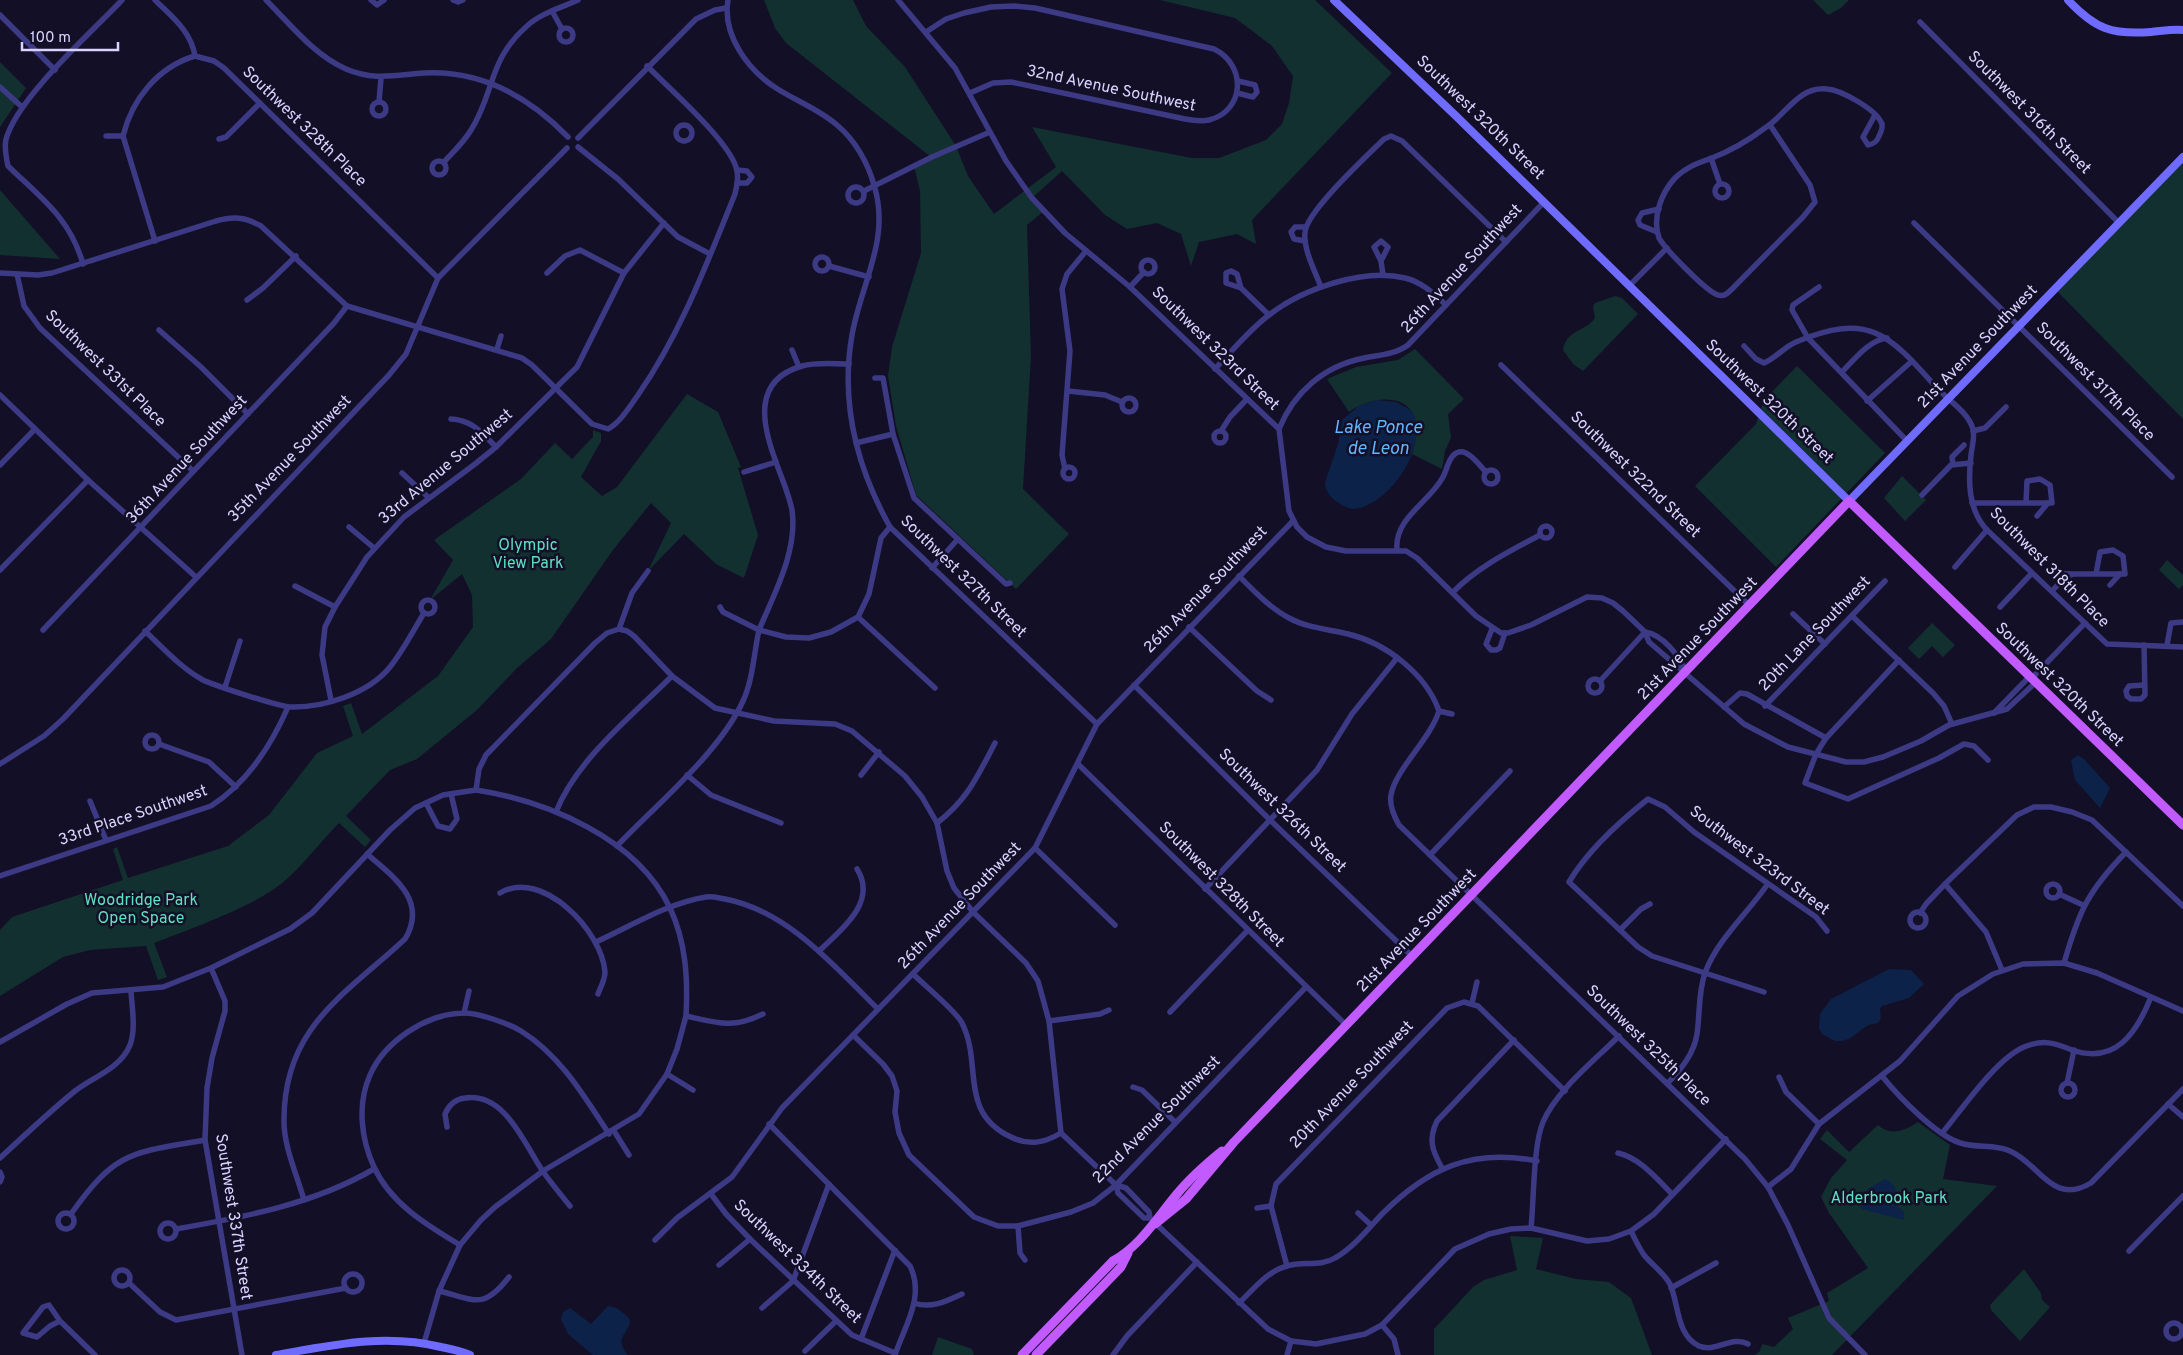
<svg xmlns="http://www.w3.org/2000/svg" width="2183" height="1355" font-family="Overpass,sans-serif">
<style>
.green{fill:#12302f}
.water{fill:#0c2248}
.lines{fill:none;stroke-linecap:round;stroke-linejoin:round}
.street{stroke:#3d3a85;stroke-width:5.5}
.secondary{stroke:#6f6bff;stroke-width:8}
.primary{stroke:#c25bff;stroke-width:9}
.labels{text-anchor:middle;dominant-baseline:central;stroke-width:5;stroke-linejoin:round;paint-order:stroke}
.street-label{font-size:16px;fill:#d9d4ff;stroke:#130f26}
.park-label{font-size:16px;fill:#5fe0c0;stroke:#130f26}
.water-label{font-size:18px;font-style:italic;fill:#62b6ff;stroke:#130f26}
</style>
<rect width="100%" height="100%" fill="#130f26"/>
<g class="green">
<polygon points="764,0 853,0 866,26 905,67 956,146 968,176 994,214 1056,167 1032,127 1192,158 1219,158 1266,140 1282,124 1289,103 1293,76 1272,46 1235,18 1160,0 1315,0 1392,73 1252,220 1256,244 1237,234 1199,242 1191,266 1181,234 1157,223 1127,229 1105,215 1062,171 1032,198 1044,211 1027,225 1031,356 1023,489 1069,534 1016,589 916,495 896,426 888,376 892,347 921,253 920,191 914,166 931,157 786,43 775,28"/>
<polygon points="1813,0 1849,0 1841,8 1828,15"/>
<polygon points="0,62 26,88 0,127"/>
<polygon points="2183,157 2183,419 2055,289"/>
<polygon points="0,190 60,259 0,255"/>
<path d="M1615,296L1622,298L1638,314L1583,371L1573,364L1563,350C1566,330 1585,332 1595,318L1593,307L1595,303Z"/>
<path d="M1415,349L1464,399L1448,414L1451,438L1445,451L1442,469L1412,454C1416,442 1419,423 1412,412C1399,391 1364,400 1349,412L1327,379L1356,367L1398,360Z"/>
<polygon points="1797,366 1885,453 1776,567 1695,486 1756,424 1764,400"/>
<path d="M687,394L718,412L741,467L738,468L758,535L744,578L716,564L684,534L648,571L671,523L651,503L613,550L551,639L516,669L477,710L417,759L390,770L346,816L371,840L365,847L339,823C320,842 302,867 281,884C252,907 190,929 154,943L167,977L158,980L146,946L90,950L63,957L0,996V930L12,917L123,880L113,849L117,847L128,878L228,846L269,815L317,753L353,736L343,706L351,703L362,734L438,676L473,627L472,595L462,574L430,600L453,560L434,540L521,479L555,443L572,459L593,437V430L601,433V441L581,477L602,496L617,487Z"/>
<polygon points="1902,476 1926,500 1905,521 1884,498"/>
<polygon points="2167,560 2183,575 2183,585 2179,589 2159,570"/>
<polygon points="1932,623 1955,645 1943,657 1932,646 1919,659 1908,648"/>
<path d="M1918,1122L1950,1145L1943,1179L1997,1186L1832,1355H1755L1760,1351L1762,1344L1774,1347L1793,1329L1788,1318L1829,1301L1827,1293L1868,1268L1829,1213L1821,1197L1831,1178L1847,1160L1820,1139L1827,1130L1849,1152L1878,1125C1891,1137 1906,1130 1918,1122Z"/>
<polygon points="1510,1236 1543,1238 1536,1269 1576,1279 1609,1282 1631,1298 1652,1355 1434,1355 1434,1329 1473,1287 1484,1280 1517,1270"/>
<polygon points="2024,1269 2041,1293 2042,1300 2050,1307 2020,1341 1991,1310 1990,1305"/>
<polygon points="938,1337 972,1349 974,1355 932,1355"/>
</g>
<g class="water">
<path d="M1377,400L1396,402L1412,411C1431,445 1388,508 1352,509C1340,506 1324,495 1325,482L1338,444L1342,420L1360,405Z"/>
<polygon points="2078,755 2084,759 2110,788 2100,808 2075,780 2071,760"/>
<polygon points="1889,969 1911,970 1924,984 1909,998 1882,1006 1880,1009 1881,1018 1878,1023 1868,1025 1849,1039 1842,1041 1835,1041 1822,1034 1819,1028 1820,1014 1831,999"/>
<path d="M1885,1179C1897,1184 1897,1194 1896,1205L1904,1212V1220L1862,1209L1857,1203L1868,1189Z"/>
<path d="M608,1306L617,1308L629,1318C634,1332 611,1335 628,1355H593L568,1334L561,1319L563,1312L570,1308L591,1324Z"/>
</g>
<g class="lines">
<g class="street">
<path d="M155,0C172,17 191,31 195,56L214,61L224,68L438,278"/>
<path d="M266,0C290,24 314,55 346,69C374,81 395,75 424,73C482,70 529,97 568,137"/>
<polyline points="371,0 377,5 384,0"/>
<polyline points="453,0 458,2 463,0"/>
<path d="M728,0C722,35 748,70 776,88C796,101 819,109 837,125C855,140 868,163 874,185C891,239 861,283 852,335C840,404 857,468 890,527L1097,724"/>
<polyline points="898,0 955,68 1006,161 1032,198 1065,233 1130,287 1279,429 1289,511 1297,527 1307,537 1326,547 1346,551 1406,551 1417,558 1476,616 1501,633 1508,633 1531,625 1587,597 1602,598 1613,603 1623,611 1645,632 1649,642 1744,724 1788,747 1846,762 1864,762 1883,757 1921,741 1949,725 2007,709 2035,683"/>
<polyline points="552,11 562,29"/>
<polyline points="0,15 55,70"/>
<polyline points="1920,22 2118,222"/>
<circle cx="566" cy="35" r="7"/>
<path d="M926,32L946,19L964,13L991,7L1014,6L1035,8L1214,49C1247,65 1245,111 1209,120C1201,122 1193,120 1185,119L1011,82L993,83L970,93"/>
<polyline points="0,87 22,107"/>
<polyline points="1237,93 1253,97 1257,92 1255,85 1238,81"/>
<polyline points="379,102 381,78"/>
<circle cx="379" cy="109" r="7"/>
<path d="M1770,125L1810,185L1815,202L1803,217L1732,289C1728,293 1724,297 1718,295C1707,292 1665,249 1659,238C1652,218 1661,193 1675,178C1686,167 1698,163 1712,158C1730,151 1749,140 1765,128C1786,115 1798,86 1827,89C1841,90 1875,109 1881,122C1884,126 1881,132 1879,136C1877,142 1874,144 1868,145L1863,137L1875,115"/>
<circle cx="684" cy="133" r="8"/>
<path d="M106,136H123C132,99 158,67 195,56"/>
<polyline points="123,136 155,241"/>
<polyline points="578,138 696,19 715,10 726,8"/>
<polyline points="219,139 226,137 260,103"/>
<polyline points="578,147 618,179 678,237 710,254"/>
<polyline points="1711,158 1720,184"/>
<circle cx="439" cy="168" r="7"/>
<path d="M444,162C453,152 464,142 471,130C495,92 488,60 527,26C541,13 561,8 578,0"/>
<polyline points="737,170 747,171 752,177 747,183 737,183"/>
<circle cx="1722" cy="191" r="7"/>
<circle cx="856" cy="195" r="8"/>
<polyline points="864,191 932,157 990,132"/>
<polyline points="1914,223 2172,477"/>
<polyline points="1657,232 1640,225 1638,220 1642,213 1659,209"/>
<polyline points="1305,241 1294,239 1291,232 1295,227 1306,227"/>
<circle cx="822" cy="264" r="7"/>
<circle cx="1148" cy="267" r="7"/>
<polyline points="1381,261 1374,247 1381,241 1388,247 1381,261 1383,275"/>
<path d="M83,264C70,218 41,198 8,166C6,157 4,148 6,139C18,97 91,33 122,0"/>
<polyline points="829,266 869,277"/>
<path d="M0,273L38,275L52,273L216,221C234,216 245,217 261,226L347,306L522,358L532,365L592,424L608,429C620,423 630,406 638,395C681,333 707,263 735,194C737,185 739,177 736,167C727,139 670,89 647,66"/>
<polyline points="547,273 565,256 580,250 624,273"/>
<polyline points="17,274 24,306 40,328 193,471"/>
<polyline points="1629,286 1667,248"/>
<polyline points="1130,287 1144,272"/>
<path d="M1321,287C1315,271 1303,249 1305,232C1307,211 1367,156 1384,139L1391,136L1402,141L1506,242"/>
<polyline points="1819,287 1793,305 1792,310 1808,338 1908,442"/>
<polyline points="1241,288 1226,283 1226,273 1231,271 1237,274 1241,288 1269,315"/>
<polyline points="247,300 263,288 296,256"/>
<polyline points="159,330 201,367 248,414"/>
<path d="M1744,346L1756,359L1764,363C1776,358 1784,347 1796,342C1868,312 1888,333 1935,386C1946,399 1968,411 1973,429C1975,437 1972,447 1971,455C1968,481 1968,510 1987,530L2107,644L2183,647"/>
<polyline points="497,349 501,336"/>
<polyline points="792,350 799,367"/>
<polyline points="1501,365 1750,606"/>
<path d="M1215,369C1232,351 1249,330 1269,315C1302,289 1363,268 1405,278C1422,282 1434,294 1446,305"/>
<path d="M1842,372C1854,360 1869,340 1887,338"/>
<polyline points="875,378 883,378 893,434 914,498 1006,584 1010,583"/>
<polyline points="1068,391 1105,395 1122,402"/>
<polyline points="0,395 88,480 196,577"/>
<circle cx="1129" cy="405" r="7"/>
<polyline points="1867,401 1912,361"/>
<path d="M451,419C472,420 481,432 496,447"/>
<path d="M1279,429C1294,392 1324,366 1364,358C1379,355 1396,354 1408,345L1544,202"/>
<circle cx="1220" cy="437" r="6"/>
<polyline points="1221,431 1230,417 1247,399"/>
<polyline points="1973,431 1985,428 2006,407"/>
<polyline points="856,443 893,434"/>
<polyline points="1953,464 1952,457 1964,445"/>
<polyline points="0,465 35,429"/>
<circle cx="1069" cy="473" r="6"/>
<polyline points="1065,469 1062,455 1070,351 1062,289 1067,274 1086,251"/>
<circle cx="1491" cy="477" r="7"/>
<path d="M744,472L776,462C762,425 752,380 802,366C817,362 833,364 849,364"/>
<polyline points="402,473 428,497"/>
<polyline points="1922,495 1951,465 1971,463"/>
<polyline points="1972,503 2052,503 2050,485 2040,479 2027,481 2026,503"/>
<polyline points="2037,516 2048,503"/>
<circle cx="1546" cy="532" r="6"/>
<polyline points="349,527 374,548"/>
<path d="M1397,550C1394,518 1429,503 1443,477C1447,470 1449,454 1459,452C1469,450 1480,466 1486,472"/>
<polyline points="1955,567 1987,530"/>
<polyline points="932,568 958,539"/>
<polyline points="0,570 88,480"/>
<polyline points="2050,573 2072,574"/>
<path d="M1239,576C1254,591 1270,608 1289,618C1307,628 1328,629 1348,634C1386,643 1426,674 1439,711"/>
<polyline points="2110,585 2120,574"/>
<polyline points="295,586 335,607"/>
<polyline points="2052,591 2065,577 2074,574 2125,574 2123,556 2113,550 2100,552 2096,574"/>
<path d="M1453,592C1478,567 1508,552 1540,535"/>
<circle cx="428" cy="607" r="7"/>
<path d="M720,607L723,612L759,630C774,594 798,551 792,510C789,494 781,477 776,462"/>
<polyline points="2000,607 2032,573"/>
<polyline points="1793,614 1825,644"/>
<polyline points="1852,616 1933,693 1944,706 1952,724"/>
<polyline points="858,617 935,688"/>
<polyline points="1189,627 1257,691 1271,700"/>
<polyline points="619,629 627,631 634,636 672,676 715,708 774,721 835,724 852,731 905,776 922,797 937,823 947,871 954,888 973,912 1026,963 1038,981 1049,1021 1061,1133 1116,1185 1126,1188 1149,1212 1150,1218 1144,1218 1118,1193 1116,1185"/>
<polyline points="1492,629 1486,644 1491,650 1496,650 1500,648 1505,633"/>
<polyline points="43,630 334,323 347,306"/>
<path d="M145,631C163,648 181,668 203,680C213,685 280,707 290,707C323,708 368,694 390,667C403,651 413,631 424,613"/>
<path d="M1645,632C1664,635 1679,656 1686,672"/>
<polyline points="2144,645 2145,695 2141,699 2131,699 2127,696 2126,691 2129,686 2145,685"/>
<polyline points="2167,645 2171,623 2183,622"/>
<polyline points="1899,660 1826,738 1816,754 1805,783 1848,799 1939,758 1964,744 1974,746 1988,760"/>
<polyline points="2031,679 2085,623"/>
<circle cx="1595" cy="686" r="7"/>
<polyline points="1600,681 1645,632"/>
<polyline points="1134,685 1270,820 1412,956"/>
<polyline points="225,687 240,641"/>
<polyline points="331,700 322,655 325,627 335,607 367,557 404,517 475,464 496,447 577,367 624,273 664,223"/>
<polyline points="1765,706 1885,581"/>
<polyline points="1724,707 1740,693 1747,694 1826,738"/>
<polyline points="1994,713 2029,677"/>
<path d="M1452,714L1439,711C1431,738 1395,770 1391,795C1389,805 1394,816 1399,825L1745,1159L1768,1187L1788,1225L1829,1318L1865,1355"/>
<circle cx="152" cy="742" r="7"/>
<polyline points="159,744 209,762 236,787"/>
<polyline points="0,764 44,736 63,719 389,375 406,354 438,278 567,148"/>
<polyline points="1078,764 1346,1025"/>
<polyline points="687,775 711,795 781,823"/>
<polyline points="861,775 879,752"/>
<path d="M476,790C547,801 637,838 670,908C686,942 688,979 686,1016"/>
<polyline points="90,801 106,840"/>
<polyline points="426,803 438,826 450,829 457,819 451,794"/>
<path d="M556,812C576,760 633,715 672,676"/>
<path d="M937,823C968,799 977,777 995,743"/>
<path d="M617,846C656,805 720,752 743,701C753,680 754,652 759,630L786,637L809,638L831,632L858,617L869,594L881,538L890,527"/>
<polyline points="1035,848 1115,925"/>
<polyline points="1430,855 1510,771"/>
<path d="M0,876L211,806C247,783 271,746 288,707"/>
<polyline points="1945,884 1986,932 2002,970"/>
<circle cx="2053" cy="891" r="7"/>
<polyline points="1205,889 1317,770 1352,714 1397,658"/>
<path d="M500,893C542,868 602,931 605,972C605,980 601,986 598,994"/>
<polyline points="2059,894 2083,905"/>
<circle cx="1918" cy="920" r="8"/>
<polyline points="1920,913 1926,904 1945,884 2017,815 2034,807 2051,807 2072,812 2092,820 2183,906"/>
<polyline points="1620,930 1641,909 1650,904"/>
<path d="M596,942C631,926 668,903 706,897C712,896 719,898 725,899C788,911 834,966 878,1009"/>
<path d="M819,951C841,930 878,902 857,869"/>
<path d="M2064,963C2079,911 2088,891 2126,852"/>
<polyline points="211,968 225,1001 225,1011 212,1058 207,1088 205,1140 242,1355"/>
<path d="M913,974C924,985 956,1011 962,1023C983,1065 958,1112 1011,1137C1029,1146 1044,1143 1061,1133"/>
<path d="M1764,992L1652,956L1638,947L1569,882C1588,850 1619,822 1648,799L1665,807L1694,832L1816,917L1827,931"/>
<polyline points="1472,1003 1477,982"/>
<polyline points="1170,1012 1247,931"/>
<polyline points="464,1013 469,991"/>
<polyline points="1049,1021 1100,1014 1109,1010"/>
<polyline points="853,1035 883,1064 892,1076 897,1091 895,1112 899,1133 909,1155 974,1217 998,1226 1018,1226 1071,1212 1093,1203 1116,1185 1306,987"/>
<polyline points="0,1042 67,1004 92,993 163,987 211,968 290,929 312,913 390,830 415,808 443,795 476,790 479,769 486,755 595,643 607,633 619,629 632,593 648,571"/>
<polyline points="667,1074 693,1090"/>
<path d="M1882,1076C1898,1096 1939,1139 1964,1144C1980,1148 1995,1144 2010,1151C2040,1164 2052,1206 2091,1183L2183,1089"/>
<polyline points="1779,1077 1786,1092 1819,1124"/>
<circle cx="2068" cy="1090" r="7"/>
<path d="M1668,1083C1681,1069 1694,1054 1697,1034C1700,1014 1698,993 1705,973C1717,940 1747,914 1767,885"/>
<polyline points="2067,1083 2074,1050"/>
<polyline points="1133,1087 1142,1090 1175,1122"/>
<polyline points="2168,1104 2183,1117"/>
<path d="M769,1124L910,1266C925,1297 905,1325 895,1355"/>
<path d="M447,1127L445,1114C449,1105 455,1099 465,1098C506,1092 525,1146 544,1173C552,1184 561,1195 570,1206"/>
<polyline points="614,1131 629,1155"/>
<path d="M1943,1132C1963,1108 1996,1059 2024,1047C2043,1039 2055,1043 2072,1050C2116,1065 2137,1032 2151,997"/>
<path d="M1618,1153C1640,1158 1656,1178 1672,1194"/>
<path d="M0,1158C25,1135 49,1112 75,1091C93,1077 121,1068 130,1045C136,1029 132,1008 131,991"/>
<path d="M1442,1168C1432,1150 1428,1140 1437,1121L1514,1040"/>
<polyline points="0,1172 2,1177 0,1182"/>
<polyline points="1768,1187 1791,1169 1819,1124 1900,1061 1958,996 1993,974 2023,964 2064,963 2097,973 2183,1011"/>
<polyline points="711,1194 726,1214 750,1239 852,1335 895,1353"/>
<path d="M304,1200C297,1175 284,1147 284,1122C283,1027 345,995 405,939C428,901 394,877 367,854"/>
<polyline points="1257,1208 1271,1206"/>
<circle cx="66" cy="1221" r="8"/>
<polyline points="1358,1213 1371,1225"/>
<path d="M71,1214C116,1150 132,1153 205,1140"/>
<polyline points="1154,1222 1268,1329 1291,1341 1316,1344 1365,1334 1382,1325 1455,1249 1489,1234 1511,1229 1531,1228 1587,1241 1609,1239 1631,1231 1654,1214 1726,1139"/>
<circle cx="168" cy="1231" r="8"/>
<polyline points="1018,1226 1020,1253 1025,1260"/>
<path d="M1531,1228C1534,1200 1533,1146 1543,1122C1556,1091 1595,1060 1619,1036"/>
<path d="M176,1229C245,1217 314,1204 374,1169"/>
<path d="M1631,1231C1635,1239 1639,1248 1644,1255C1652,1265 1664,1273 1670,1284C1679,1304 1676,1335 1699,1346C1716,1353 1732,1335 1748,1344"/>
<polyline points="655,1240 677,1218 732,1177 782,1108 1035,848 1097,724 1293,521"/>
<path d="M460,1245C427,1225 391,1204 374,1167C361,1139 357,1104 370,1075C385,1041 426,1014 463,1013C476,1012 510,1024 521,1031C560,1055 584,1096 609,1134"/>
<polyline points="2129,1251 2183,1196"/>
<polyline points="719,1265 750,1239"/>
<polyline points="1287,1266 1271,1206 1276,1184 1447,1008 1464,1002 1478,1006 1565,1091"/>
<circle cx="122" cy="1278" r="8"/>
<circle cx="353" cy="1283" r="9"/>
<polyline points="129,1283 160,1312 176,1320 346,1288"/>
<polyline points="1671,1288 1716,1263"/>
<path d="M439,1291C476,1300 483,1310 509,1277"/>
<path d="M914,1303C931,1309 947,1301 962,1294"/>
<path d="M1239,1303C1253,1290 1267,1271 1287,1266C1303,1261 1320,1267 1335,1258C1353,1248 1368,1229 1382,1214C1428,1168 1472,1148 1537,1161"/>
<polyline points="762,1308 793,1281 829,1184"/>
<polyline points="60,1321 50,1326 37,1337 23,1333 43,1307 49,1305 60,1321 95,1355"/>
<circle cx="2174" cy="1331" r="8"/>
<polyline points="1382,1325 1394,1339 1398,1355"/>
<polyline points="861,1339 895,1250"/>
<path d="M424,1343L439,1291L460,1245L481,1220L495,1207L543,1171L639,1114L667,1074L677,1049L686,1016C717,1023 733,1029 763,1014"/>
<polyline points="805,1351 836,1321"/>
<polyline points="1113,1355 1127,1336 1197,1262"/>
<polyline points="1287,1355 1291,1341"/>
</g>
<g class="secondary">
<polyline points="1334,0 1455,115 1849,501 2183,157"/>
<path d="M2068,0C2095,29 2112,35 2151,32C2162,31 2173,29 2183,30"/>
<path d="M276,1355C332,1345 385,1333 441,1347C451,1349 461,1351 470,1355"/>
</g>
<g class="primary">
<polyline points="1155,1224 1186,1199 1234,1142 1849,501 2183,825"/>
<path d="M1022,1355L1113,1261C1141,1245 1156,1219 1177,1194C1190,1178 1206,1164 1222,1151"/>
<polyline points="1036,1355 1121,1267 1128,1253"/>
</g>
</g>
<g class="labels">
<g class="street-label">
<text transform="translate(1111 89) rotate(12)">32nd Avenue Southwest</text>
<text transform="translate(2029 113) rotate(45)">Southwest 316th Street</text>
<text transform="translate(1480 118) rotate(44)">Southwest 320th Street</text>
<text transform="translate(304 127) rotate(44)">Southwest 328th Place</text>
<text transform="translate(1462 269) rotate(-47)">26th Avenue Southwest</text>
<text transform="translate(1978 347) rotate(-46)">21st Avenue Southwest</text>
<text transform="translate(1215 349) rotate(44)">Southwest 323rd Street</text>
<text transform="translate(105 369) rotate(44)">Southwest 331st Place</text>
<text transform="translate(2095 382) rotate(45)">Southwest 317th Place</text>
<text transform="translate(1769 402) rotate(44)">Southwest 320th Street</text>
<text transform="translate(290 459) rotate(-46)">35th Avenue Southwest</text>
<text transform="translate(187 460) rotate(-47)">36th Avenue Southwest</text>
<text transform="translate(446 467) rotate(-40)">33rd Avenue Southwest</text>
<text transform="translate(1635 475) rotate(44)">Southwest 322nd Street</text>
<text transform="translate(2049 568) rotate(45)">Southwest 318th Place</text>
<text transform="translate(963 577) rotate(44)">Southwest 327th Street</text>
<text transform="translate(1206 590) rotate(-46)">26th Avenue Southwest</text>
<text transform="translate(1815 634) rotate(-46)">20th Lane Southwest</text>
<text transform="translate(1698 639) rotate(-46)">21st Avenue Southwest</text>
<text transform="translate(2059 685) rotate(44)">Southwest 320th Street</text>
<text transform="translate(1282 811) rotate(44)">Southwest 326th Street</text>
<text transform="translate(133 816) rotate(-19)">33rd Place Southwest</text>
<text transform="translate(1759 861) rotate(37)">Southwest 323rd Street</text>
<text transform="translate(1221 885) rotate(45)">Southwest 328th Street</text>
<text transform="translate(960 906) rotate(-46)">26th Avenue Southwest</text>
<text transform="translate(1417 931) rotate(-46)">21st Avenue Southwest</text>
<text transform="translate(1648 1046) rotate(44)">Southwest 325th Place</text>
<text transform="translate(1352 1085) rotate(-46)">20th Avenue Southwest</text>
<text transform="translate(1157 1120) rotate(-45)">22nd Avenue Southwest</text>
<text transform="translate(233 1217) rotate(81)">Southwest 337th Street</text>
<text transform="translate(797 1262) rotate(44)">Southwest 334th Street</text>
</g>
<g class="park-label">
<text x="528" y="546">Olympic<tspan x="528" dy="18">View Park</tspan></text>
<text x="141" y="901">Woodridge Park<tspan x="141" dy="18">Open Space</tspan></text>
<text x="1889" y="1199">Alderbrook Park</text>
</g>
<g class="water-label">
<text x="1378" y="428">Lake Ponce<tspan x="1378" dy="21">de Leon</tspan></text>
</g>
</g>
<path d="M22 42v8h96v-8" fill="none" stroke="#d9d4ff" stroke-width="2.5"/>
<text x="30" y="42" font-size="15" fill="#d9d4ff" stroke="#130f26" stroke-width="4" paint-order="stroke">100 m</text>
</svg>
